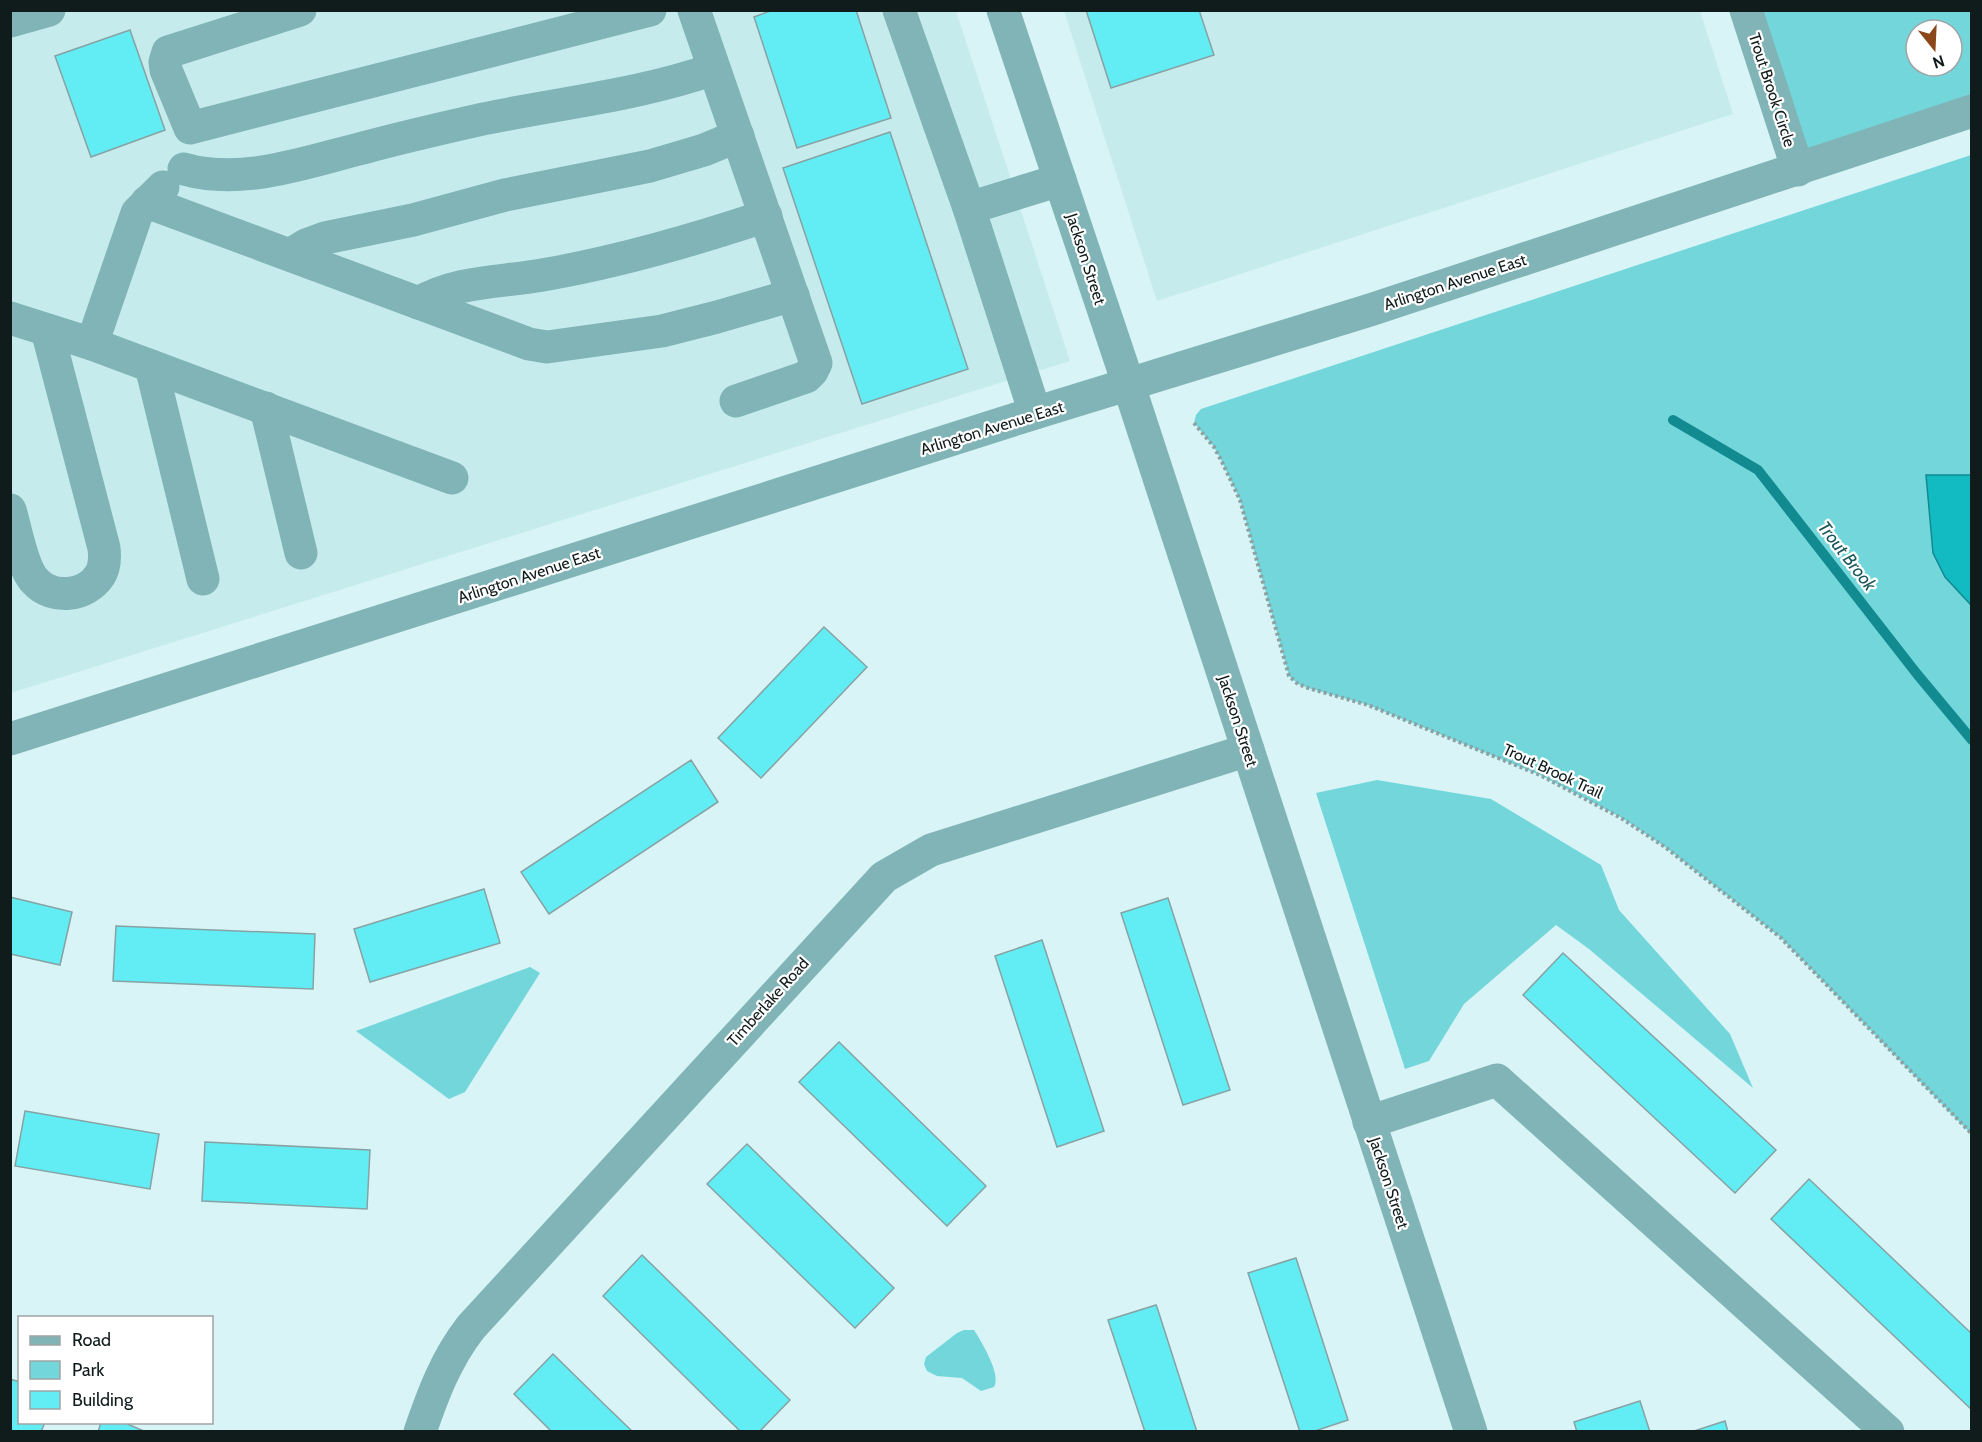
<svg xmlns="http://www.w3.org/2000/svg" width="1982" height="1442" font-family="Cabin,sans-serif">
<style>
.built{fill:#c5ebed}
.green{fill:#73d6db;fill-rule:evenodd}
.water{fill:#12bac2;stroke:#118a90;stroke-width:1.5}
.lines{fill:none;stroke-linecap:round;stroke-linejoin:round}
.stream{stroke:#118a90;stroke-width:10}
.building{fill:#62edf5;stroke:#87a2a3;stroke-width:1.5}
.path{stroke:#8ba1a2;stroke-width:4;stroke-dasharray:3 3;stroke-linecap:butt}
.minor{stroke:#80b4b6;stroke-width:33}
.labels{text-anchor:middle;dominant-baseline:central;stroke-width:4.5;stroke-linejoin:round;paint-order:stroke}
.street-label{font-size:16px;fill:#101b1b;stroke:#fff}
.water-label{font-size:18px;font-style:italic;fill:#1b575a;stroke:#fff}
</style>
<rect width="100%" height="100%" fill="#d8f4f6"/>
<g class="built">
<polygon points="11,11 956,11 1070,361 11,693"/>
<polygon points="1064,11 1700,11 1733,114 1157,301"/>
</g>
<g class="green">
<path d="M1746,11H1971V111L1798,170ZM1916,30H1952V66H1916Z"/>
<polygon points="1971,155 1971,1134 1780,937 1665,847 1622,818 1540,775 1368,705 1308,688 1298,684 1289,676 1240,500 1222,462 1214,447 1194,423 1196,415 1201,409"/>
<polygon points="1377,780 1491,799 1601,865 1619,910 1730,1034 1753,1088 1589,949 1556,925 1464,1004 1429,1061 1405,1069 1316,793"/>
<polygon points="530,967 540,973 465,1092 449,1099 356,1031"/>
<path d="M964,1330H974C981,1341 1002,1375 994,1387L981,1391L962,1378L937,1376L927,1371L924,1364L926,1357L957,1333Z"/>
</g>
<polygon class="water" points="1926,475 1971,475 1971,605 1945,577 1933,553"/>
<g class="lines">
<polyline class="stream" points="1673,420 1758,470 1917,674 1972,740"/>
</g>
<g class="building">
<polygon points="773,10 856,10 891,118 797,148 754,17"/>
<polygon points="1086,10 1199,10 1214,55 1111,88"/>
<polygon points="130,30 165,130 91,157 55,56"/>
<polygon points="890,132 968,369 862,404 783,168"/>
<polygon points="824,627 867,667 761,778 718,738"/>
<polygon points="691,760 718,802 549,914 521,872"/>
<polygon points="484,889 500,943 370,982 354,929"/>
<polygon points="10,897 72,912 60,965 10,954"/>
<polygon points="1168,898 1230,1090 1183,1105 1121,913"/>
<polygon points="116,926 315,934 313,989 113,981"/>
<polygon points="1042,940 1104,1131 1057,1147 995,956"/>
<polygon points="1563,953 1776,1150 1735,1193 1523,995"/>
<polygon points="839,1042 986,1186 947,1226 799,1082"/>
<polygon points="25,1111 159,1134 150,1189 15,1166"/>
<polygon points="205,1142 370,1150 367,1209 202,1201"/>
<polygon points="747,1144 894,1288 855,1328 707,1184"/>
<polygon points="1809,1179 1972,1334 1972,1410 1771,1219"/>
<polygon points="642,1255 790,1400 759,1432 741,1432 603,1296"/>
<polygon points="1296,1258 1348,1420 1312,1432 1300,1432 1248,1273"/>
<polygon points="1156,1305 1157,1307 1197,1432 1145,1432 1108,1320"/>
<polygon points="553,1354 607,1407 633,1432 552,1432 514,1394"/>
<polygon points="10,1379 20,1382 20,1422 45,1422 41,1432 10,1432"/>
<polygon points="1640,1401 1650,1432 1577,1432 1574,1422"/>
<polygon points="1725,1421 1728,1432 1691,1432"/>
<polygon points="101,1422 123,1422 146,1432 98,1432"/>
</g>
<g class="lines">
<polyline class="path" points="1194,423 1214,447 1222,462 1240,500 1289,676 1298,684 1308,688 1368,705 1540,775 1621,818 1665,847 1780,937 1972,1134"/>
<g class="minor">
<polyline points="300,10 168,52 165,62 166,70 190,128 650,10"/>
<polyline points="694,10 816,363 812,371 806,377 736,401"/>
<polyline points="899,10 969,208 1035,413"/>
<polyline points="1003,10 1129,386 1471,1432"/>
<polyline points="1746,10 1798,170"/>
<polyline points="10,21 49,10"/>
<path d="M184,169C242,186 306,162 363,148C403,137 443,128 483,119C560,103 639,95 714,69"/>
<polyline points="147,202 529,344 547,347 662,331 717,317 793,295"/>
<polyline points="969,208 1060,180"/>
<polyline points="290,255 306,245 325,238 413,220 505,195 650,166 704,150 738,136"/>
<path d="M418,303C462,279 501,283 548,274C622,261 694,240 766,216"/>
<polyline points="10,318 92,344 137,213 163,187"/>
<polyline points="92,344 452,478"/>
<polyline points="151,366 203,579"/>
<polyline points="266,408 301,553"/>
<path d="M10,510C16,529 22,568 35,581C52,600 86,597 100,575C105,567 105,557 104,548L47,330"/>
<polyline points="10,739 1035,413 1370,310 1972,111"/>
<polyline points="1369,1122 1497,1080 1888,1432"/>
<path d="M420,1432C433,1394 446,1359 471,1327L884,877L931,850L1248,750"/>
</g>
</g>
<g class="labels">
<g class="street-label">
<text transform="translate(1772 90) rotate(72)">Trout Brook Circle</text>
<text transform="translate(1086 259) rotate(72)">Jackson Street</text>
<text transform="translate(1455 282) rotate(-18)">Arlington Avenue East</text>
<text transform="translate(992 428) rotate(-17)">Arlington Avenue East</text>
<text transform="translate(529 575) rotate(-18)">Arlington Avenue East</text>
<text transform="translate(1238 721) rotate(72)">Jackson Street</text>
<text transform="translate(1553 771) rotate(25)">Trout Brook Trail</text>
<text transform="translate(768 1002) rotate(-48)">Timberlake Road</text>
<text transform="translate(1389 1183) rotate(72)">Jackson Street</text>
</g>
<g class="water-label">
<text transform="translate(1847 556) rotate(52)">Trout Brook</text>
</g>
</g>
<rect width="1982" height="1442" fill="none" stroke="#101b1b" stroke-width="24"/>
<rect x="18" y="1316" width="195" height="108" fill="#ffffff" stroke="#9fa4a4" stroke-width="1.5"/>
<rect x="30" y="1336" width="30" height="9" fill="#80b4b6" stroke="#9fa4a4" stroke-width="1.5"/>
<text x="72" y="1346" font-size="18" fill="#101b1b">Road</text>
<rect x="30" y="1361" width="30" height="18" fill="#73d6db" stroke="#9fa4a4" stroke-width="1.5"/>
<text x="72" y="1376" font-size="18" fill="#101b1b">Park</text>
<rect x="30" y="1391" width="30" height="18" fill="#62edf5" stroke="#9fa4a4" stroke-width="1.5"/>
<text x="72" y="1406" font-size="18" fill="#101b1b">Building</text>
<g transform="translate(1934 48) rotate(162)"><circle r="28" fill="#ffffff" stroke="#9fa4a4" stroke-width="1.5"/>
<path d="M0-4.5L10 22L0 15L-10 22Z" fill="#8b471a"/>
<text y="-9" font-size="16" font-weight="bold" text-anchor="middle" fill="#101b1b">N</text>
</g>
</svg>
